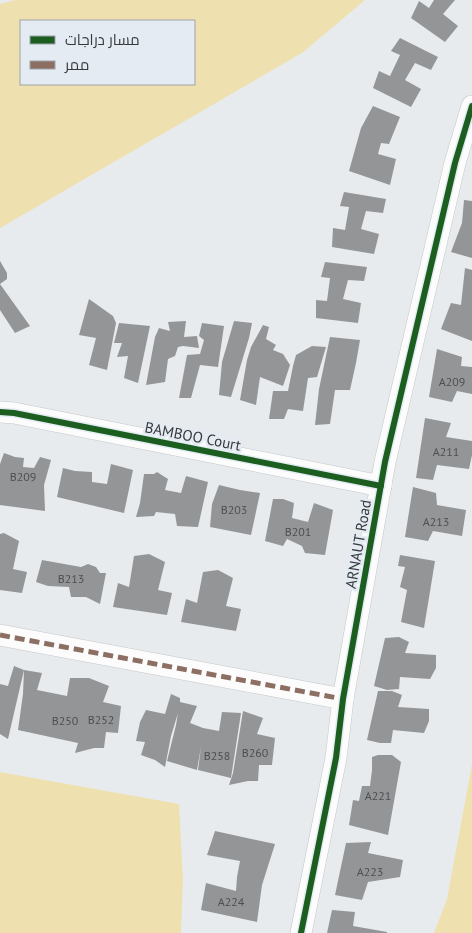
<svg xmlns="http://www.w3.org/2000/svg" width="472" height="933" font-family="'PT Sans',Cairo,sans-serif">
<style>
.green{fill:#eee1af;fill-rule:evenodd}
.building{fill:#939597}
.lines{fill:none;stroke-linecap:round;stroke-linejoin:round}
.minor-casing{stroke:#c4c7c9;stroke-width:22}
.minor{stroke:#fcfcfc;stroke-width:21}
.quiet{stroke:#8d6e63;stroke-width:5;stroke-dasharray:10 5;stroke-linecap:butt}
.cycleway-casing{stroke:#e4ebf2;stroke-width:9}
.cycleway{stroke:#1b5e20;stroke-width:6}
.labels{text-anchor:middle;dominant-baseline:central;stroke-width:5;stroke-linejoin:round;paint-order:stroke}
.number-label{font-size:12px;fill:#4d5052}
.street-label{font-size:15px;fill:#36393b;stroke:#e4ebf2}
</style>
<rect width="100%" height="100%" fill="#e8ebee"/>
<g class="green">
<path d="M15,0H365L302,53L0,228V4ZM194,21V84H21V21Z"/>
<polygon points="472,764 472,933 434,933 447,899"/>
<polygon points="0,772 179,804 183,879 181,933 0,933"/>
</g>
<g class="building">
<polygon points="434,0 455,0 443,14 458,26 445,42 411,18 419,1 429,8"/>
<polygon points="400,38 438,57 431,70 415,63 405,80 421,89 411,107 373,88 379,71 390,76 400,55 391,51"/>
<polygon points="373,106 400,117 389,144 381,143 378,154 396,159 390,185 349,171 361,128"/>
<polygon points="344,192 386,199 383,213 366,211 361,229 379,234 374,254 332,247 333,228 345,230 349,207 340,206"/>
<polygon points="464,200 472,201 472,258 451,252 462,223"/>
<polygon points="0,261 7,273 7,279 0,284 30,326 15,333 0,310"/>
<polygon points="325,262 367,267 364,281 348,280 343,299 361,303 358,323 316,318 316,300 327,301 330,278 321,277"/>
<polygon points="465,268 472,270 472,341 441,329 451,303 461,305"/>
<polygon points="89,299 113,316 116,323 107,370 89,365 96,338 79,335"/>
<polygon points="186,321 184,337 197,336 199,348 183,346 178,347 175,356 168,359 165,382 146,385 155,337 159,328 170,331 168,322"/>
<polygon points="234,321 252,323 249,338 231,397 219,395 222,362"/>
<polygon points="119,323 150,326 138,383 124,378 128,356 117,357 122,343 114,343"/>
<polygon points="202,323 224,326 218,367 200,365 191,398 179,398 187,355 200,354 204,340 199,336"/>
<polygon points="263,325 269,327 266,339 276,345 273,350 283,354 290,365 283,386 260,377 256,405 240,400 247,360 251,347"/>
<polygon points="330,337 360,340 356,363 350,390 335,390 330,424 315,425 319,389"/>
<polygon points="312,346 326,347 317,377 308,378 303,411 288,409 284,419 269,419 273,391 288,391 293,366 296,355"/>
<polygon points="437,349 462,357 461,366 472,367 472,394 457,391 452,402 429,397"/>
<polygon points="425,418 451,423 446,437 472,441 472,455 469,469 437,465 433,480 416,478"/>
<polygon points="4,453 15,457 24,458 23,467 34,468 40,457 51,460 44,485 45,511 0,505 0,464"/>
<polygon points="111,464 133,470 124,513 57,497 63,468 75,471 92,472 92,482 107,484"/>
<polygon points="157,472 168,479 165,490 181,493 186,476 208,482 198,527 177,526 175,514 156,512 154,516 136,517 140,503 144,474 154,474"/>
<polygon points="219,485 240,490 260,493 251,535 210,527 212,504"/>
<polygon points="413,487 436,493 437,505 466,510 462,536 433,531 428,541 405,537"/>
<polygon points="273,499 283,499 294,503 292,518 308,522 314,503 333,510 325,555 305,553 302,546 287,539 283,546 265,541"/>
<polygon points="4,533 19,541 13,569 27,572 22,593 0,590 0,534"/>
<polygon points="149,554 165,562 158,590 172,593 167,615 113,607 118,583 129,587 134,556"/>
<polygon points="400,555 435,561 424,628 401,622 407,590 400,587 405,567 398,566"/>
<polygon points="42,560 81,567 88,564 96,567 100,573 106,573 100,604 86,597 71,597 69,587 48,586 36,582"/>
<polygon points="218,570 233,578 226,606 241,609 236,631 181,622 186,599 197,603 203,572"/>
<polygon points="399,637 409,642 405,653 436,655 436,668 430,679 400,677 399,689 387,690 374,686 385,638"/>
<polygon points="14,666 24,670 8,739 0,734 0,684 8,686"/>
<polygon points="24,670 42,673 37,690 67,696 70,678 89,678 109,686 103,702 121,706 118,733 106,732 104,748 94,748 75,753 78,743 18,730 23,694"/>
<polygon points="378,691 392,691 402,695 398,707 429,709 429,721 424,733 393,730 391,743 380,743 367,740"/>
<polygon points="171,694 180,698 180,702 197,706 190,723 203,728 219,731 222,712 241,713 231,778 198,770 201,747 197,770 167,761 176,725 178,713 171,736 165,767 155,760 141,755 145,742 136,741 140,722 146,710 165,714"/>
<polygon points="243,711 263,718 257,734 275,738 272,765 259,765 258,781 248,781 229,785 233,773"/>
<polygon points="378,755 392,755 401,762 388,835 349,825 353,800 359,801 362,786 370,786 372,770 372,757"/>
<polygon points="215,831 275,844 262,885 257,922 201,910 206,883 236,891 237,877 240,861 207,855"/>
<polygon points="371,842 368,853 403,860 400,877 368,882 362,900 335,895 346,843"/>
<polygon points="332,910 355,912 353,926 387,932 387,933 327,933"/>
</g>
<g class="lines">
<defs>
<g id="minor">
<polyline points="0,412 14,413 381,486"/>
<polyline points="0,635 343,699"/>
<polyline points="301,933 336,758 343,699 385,462 455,163 472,106"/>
</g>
</defs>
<use href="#minor" class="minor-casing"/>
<use href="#minor" class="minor"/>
<polyline class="quiet" points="0,635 343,699"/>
<defs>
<g id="cycleway">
<polyline points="0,412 14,413 381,486"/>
<polyline points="301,933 336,758 343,699 385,462 455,163 472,106"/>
</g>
</defs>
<use href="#cycleway" class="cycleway-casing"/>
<use href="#cycleway" class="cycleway"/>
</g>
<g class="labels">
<g class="number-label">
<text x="452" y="381">A209</text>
<text x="446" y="451">A211</text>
<text x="23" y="476">B209</text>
<text x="234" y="509">B203</text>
<text x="436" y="521">A213</text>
<text x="298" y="531">B201</text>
<text x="71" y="578">B213</text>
<text x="101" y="719">B252</text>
<text x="65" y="720">B250</text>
<text x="255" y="752">B260</text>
<text x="217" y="755">B258</text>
<text x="378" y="795">A221</text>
<text x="370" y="871">A223</text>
<text x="231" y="901">A224</text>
</g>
<g class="street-label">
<text transform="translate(193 436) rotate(11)">BAMBOO Court</text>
<text transform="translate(358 544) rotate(-80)">ARNAUT Road</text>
</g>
</g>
<rect x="20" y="20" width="175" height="65" fill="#e4ebf2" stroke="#9ea4a9"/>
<rect x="30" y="36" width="25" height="8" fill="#1b5e20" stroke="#9ea4a9"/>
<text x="65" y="45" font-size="15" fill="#36393b">مسار دراجات</text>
<rect x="30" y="61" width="25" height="8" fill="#8d6e63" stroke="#9ea4a9"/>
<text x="65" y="70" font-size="15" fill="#36393b">ممر</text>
</svg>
